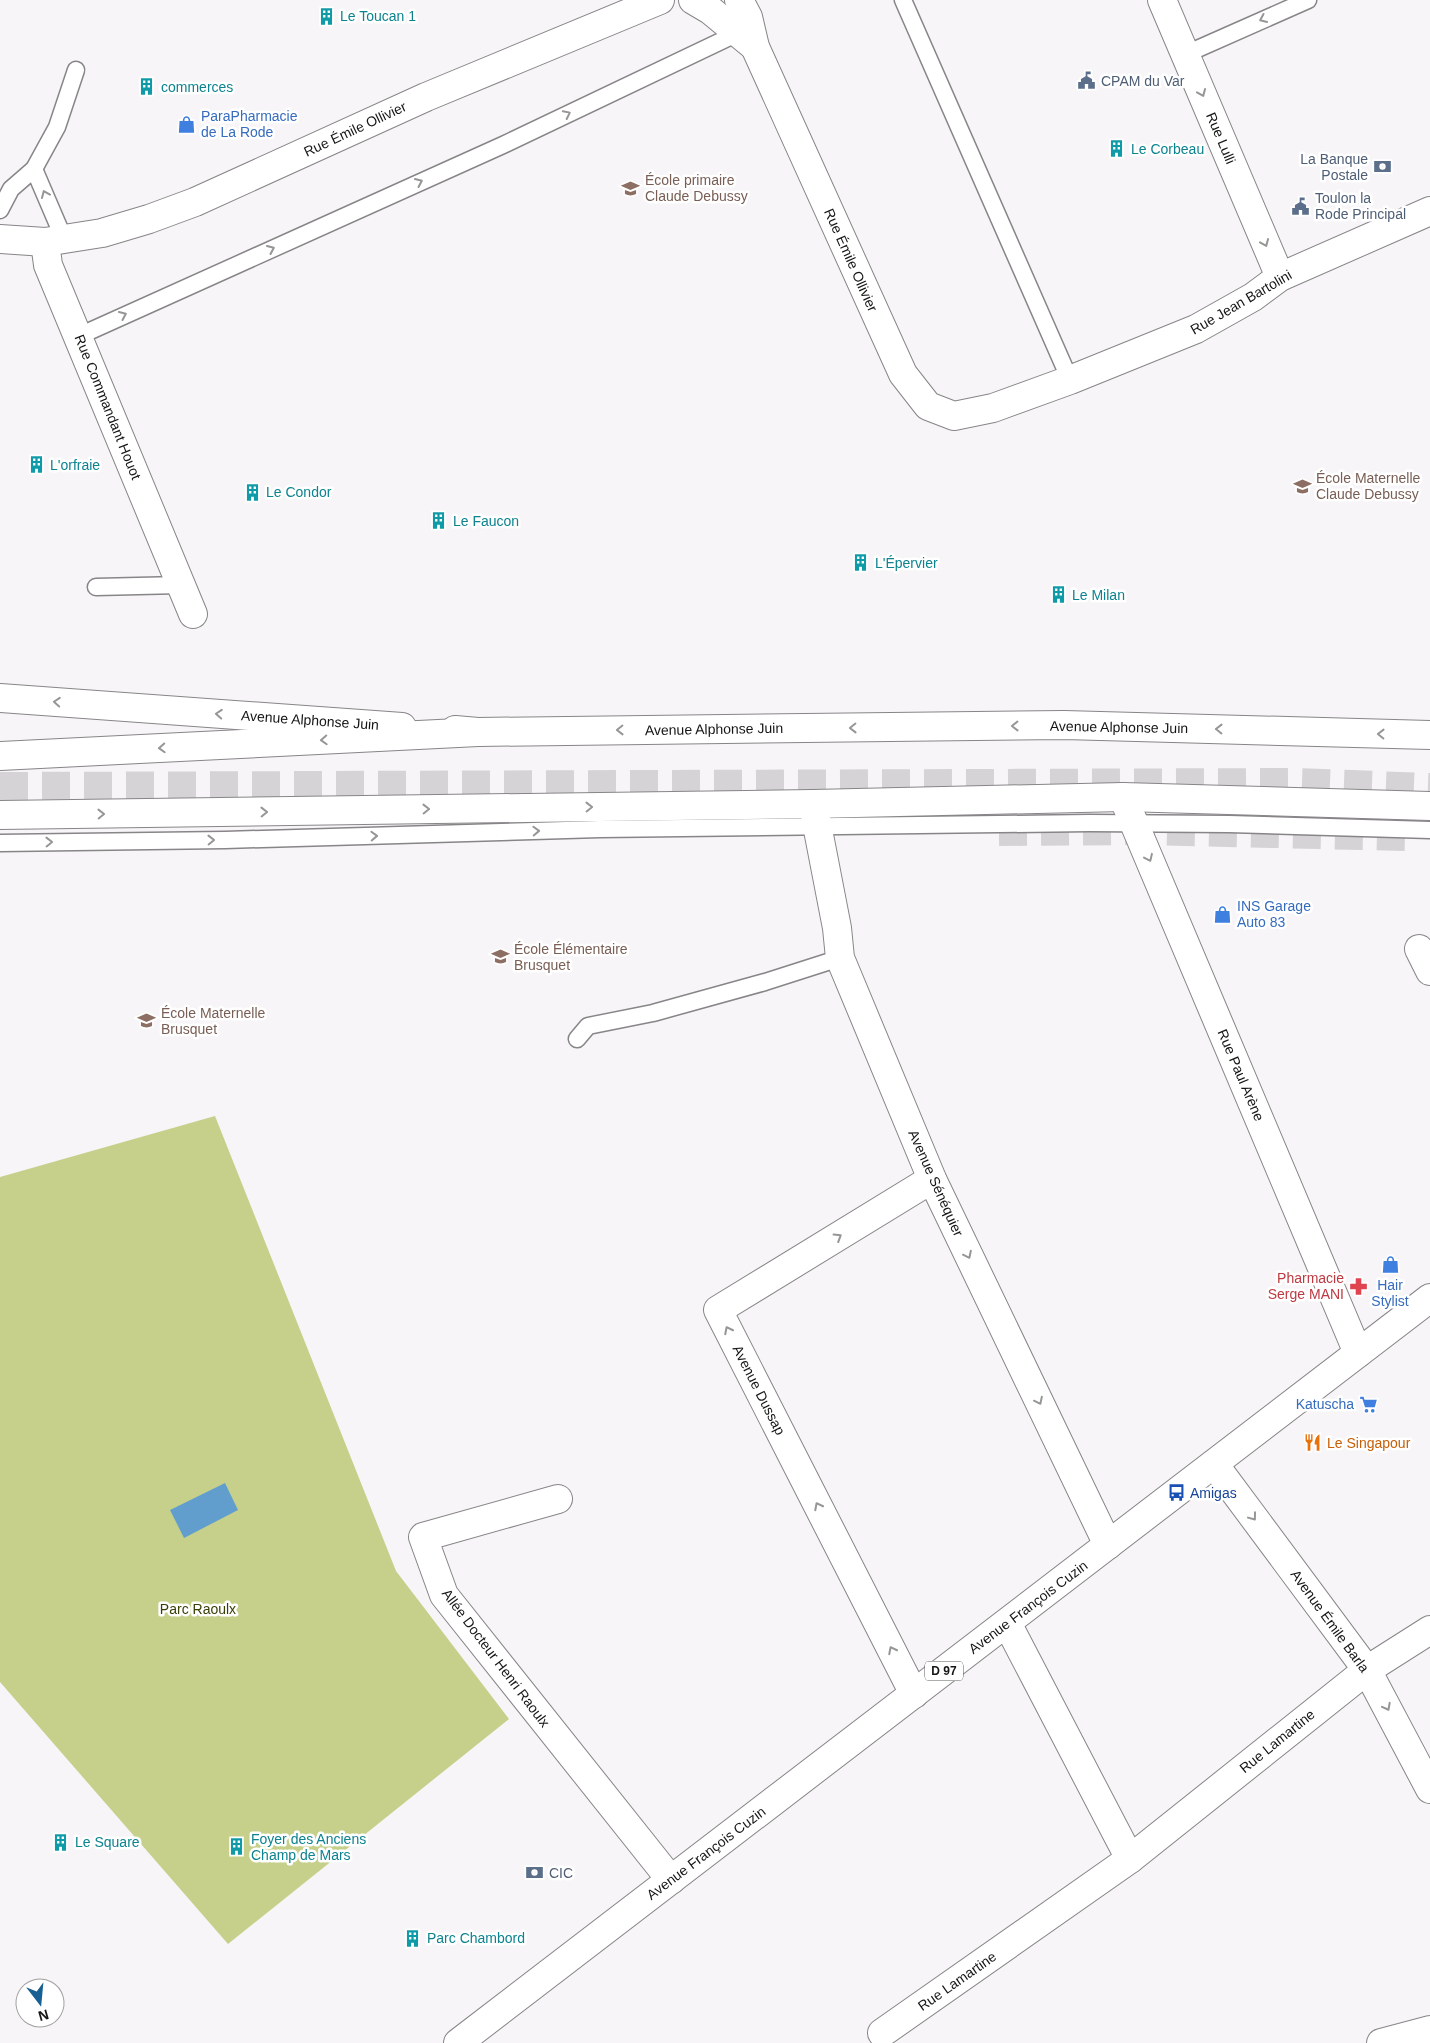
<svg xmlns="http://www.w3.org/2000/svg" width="1430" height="2043" font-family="Arial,sans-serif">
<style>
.green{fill:#c6d08b}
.water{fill:#629ecd}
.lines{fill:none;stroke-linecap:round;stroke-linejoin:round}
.highway-tunnel{stroke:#d5d3d5;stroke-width:28;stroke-dasharray:28 14;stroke-linecap:butt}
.lane-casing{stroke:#888588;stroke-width:19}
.street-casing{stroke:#888588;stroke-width:30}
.primary-casing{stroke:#888588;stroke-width:30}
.highway-casing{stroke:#888588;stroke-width:30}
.lane{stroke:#fff;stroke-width:16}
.street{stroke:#fff;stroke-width:28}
.primary{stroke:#fff;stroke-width:28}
.highway{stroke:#fff;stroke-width:28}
.oneway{stroke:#969696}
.labels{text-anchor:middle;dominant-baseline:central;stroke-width:5;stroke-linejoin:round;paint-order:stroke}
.shield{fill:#fff;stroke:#5c5b5c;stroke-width:1}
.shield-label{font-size:12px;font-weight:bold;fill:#161516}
.culture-label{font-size:14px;fill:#0d838f;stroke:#fff;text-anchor:start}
.service-label{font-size:14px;fill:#4e5e75;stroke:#fff;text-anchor:start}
.shop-label{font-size:14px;fill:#366cbe;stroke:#fff;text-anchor:start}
.street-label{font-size:14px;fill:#161516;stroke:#fff}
.education-label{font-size:14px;fill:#785e54;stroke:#fff;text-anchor:start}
.health-label{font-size:14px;fill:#be3a42;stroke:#fff;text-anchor:end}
.food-label{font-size:14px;fill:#c56008;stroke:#fff;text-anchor:start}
.transit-label{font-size:14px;fill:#164399;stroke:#fff;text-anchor:start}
.park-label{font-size:14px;fill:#3a3f07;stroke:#fff}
</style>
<rect width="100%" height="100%" fill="#f7f5f7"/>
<polygon class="green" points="215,1116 396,1571 509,1719 228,1944 0,1682 0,1177"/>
<polygon class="water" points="225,1483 238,1510 184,1538 170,1510"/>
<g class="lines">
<g class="highway-tunnel">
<polyline points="0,786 1294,782 1430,787"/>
<polyline points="999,832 1141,831 1406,837"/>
</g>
<defs>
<g id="lane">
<polyline points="903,0 1070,380"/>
<polyline points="1186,54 1308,0"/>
<polyline points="34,169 57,127 76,70"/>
<polyline points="0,210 11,189 34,169 64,239"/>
<polyline points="79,336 503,145 738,33"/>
<polyline points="96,587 181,585"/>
<polyline points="0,843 225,840 600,829 1089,823 1229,824 1430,830"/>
<polyline points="577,1039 588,1026 653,1013 765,982 840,958"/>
</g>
<g id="street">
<polyline points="693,0 710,10 755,47"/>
<polyline points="739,0 748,17 755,47 903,374 928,406 954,416 993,408 1070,380 1196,329 1253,297 1280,277 1430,211"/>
<polyline points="1162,0 1280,277"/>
<polyline points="0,239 45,242 102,233 149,219 195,202 426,97 660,0"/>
<polyline points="45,242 48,265 193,614"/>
<polyline points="1123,797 1358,1353"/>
<polyline points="813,804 837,928 840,958 932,1179 1108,1545"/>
<polyline points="1419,949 1430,971"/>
<polyline points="1214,1464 1367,1670 1430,1789"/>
<polyline points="558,1499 423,1537 444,1595 671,1880"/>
<polyline points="1007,1623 1130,1859"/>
<polyline points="914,1694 718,1310 932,1179"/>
<polyline points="882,2033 1130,1859 1367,1670 1430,1630"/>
<polyline points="1381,2043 1430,2030"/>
</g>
<g id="primary">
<polyline points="0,698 402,727"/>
<polyline points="455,730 478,732 1064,725 1430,735"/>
<polyline points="0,815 813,804 1123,797 1430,806"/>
<polyline points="458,2043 1430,1298"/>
</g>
<polyline id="highway" points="0,756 478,732"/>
</defs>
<use href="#lane" class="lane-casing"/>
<use href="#street" class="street-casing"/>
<use href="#primary" class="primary-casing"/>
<use href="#highway" class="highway-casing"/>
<use href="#lane" class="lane"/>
<use href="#street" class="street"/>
<use href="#primary" class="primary"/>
<use href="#highway" class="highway"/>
</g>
<defs><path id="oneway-chevron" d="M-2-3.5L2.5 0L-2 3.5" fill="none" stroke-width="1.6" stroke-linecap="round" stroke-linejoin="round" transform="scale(1.25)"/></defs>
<g class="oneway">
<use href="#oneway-chevron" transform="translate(1263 19) rotate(156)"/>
<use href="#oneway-chevron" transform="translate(1202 93) rotate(67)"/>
<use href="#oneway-chevron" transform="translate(567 114) rotate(-26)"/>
<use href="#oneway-chevron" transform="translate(419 182) rotate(-24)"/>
<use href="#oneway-chevron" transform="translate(45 194) rotate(-113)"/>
<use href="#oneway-chevron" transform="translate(1265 243) rotate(67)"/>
<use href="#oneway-chevron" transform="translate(271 249) rotate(-24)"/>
<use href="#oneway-chevron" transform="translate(123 315) rotate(-24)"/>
<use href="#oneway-chevron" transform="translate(57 702) rotate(-176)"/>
<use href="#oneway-chevron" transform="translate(219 714) rotate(-176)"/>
<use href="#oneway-chevron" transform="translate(1015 726) rotate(179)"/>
<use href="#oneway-chevron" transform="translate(853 728) rotate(179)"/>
<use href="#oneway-chevron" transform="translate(1219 729) rotate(-179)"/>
<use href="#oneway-chevron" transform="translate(620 730) rotate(179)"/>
<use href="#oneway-chevron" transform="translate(1381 734) rotate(-179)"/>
<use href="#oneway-chevron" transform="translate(324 740) rotate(177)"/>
<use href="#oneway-chevron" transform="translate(162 748) rotate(177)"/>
<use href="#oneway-chevron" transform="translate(589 807) rotate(-1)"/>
<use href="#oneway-chevron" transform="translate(426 809) rotate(-1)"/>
<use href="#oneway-chevron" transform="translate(264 812) rotate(-1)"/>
<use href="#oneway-chevron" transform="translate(101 814) rotate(-1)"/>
<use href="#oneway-chevron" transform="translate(536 831) rotate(-2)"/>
<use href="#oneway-chevron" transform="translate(374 836) rotate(-2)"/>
<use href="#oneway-chevron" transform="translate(211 840) rotate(-1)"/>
<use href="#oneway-chevron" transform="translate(49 842) rotate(-1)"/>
<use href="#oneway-chevron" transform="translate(1149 858) rotate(65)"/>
<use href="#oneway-chevron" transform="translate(838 1237) rotate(-32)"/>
<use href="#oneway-chevron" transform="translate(968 1255) rotate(64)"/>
<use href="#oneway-chevron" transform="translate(728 1330) rotate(-117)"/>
<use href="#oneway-chevron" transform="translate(1039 1401) rotate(64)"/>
<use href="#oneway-chevron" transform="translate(818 1506) rotate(-117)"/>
<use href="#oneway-chevron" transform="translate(1253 1517) rotate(53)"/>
<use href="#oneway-chevron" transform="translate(892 1650) rotate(-117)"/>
<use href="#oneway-chevron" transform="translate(1387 1707) rotate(62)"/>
</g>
<defs>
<symbol id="building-bare" viewBox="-9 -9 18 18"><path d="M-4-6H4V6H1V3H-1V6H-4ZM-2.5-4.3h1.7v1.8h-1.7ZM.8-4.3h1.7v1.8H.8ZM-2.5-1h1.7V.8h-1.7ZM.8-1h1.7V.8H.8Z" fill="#0f9aa8" stroke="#fff" stroke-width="2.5" paint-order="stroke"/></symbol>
<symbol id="civic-bare" viewBox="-9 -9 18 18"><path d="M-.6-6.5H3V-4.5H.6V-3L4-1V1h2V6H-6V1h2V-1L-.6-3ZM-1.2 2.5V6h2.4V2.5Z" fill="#5c6f8a" stroke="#fff" stroke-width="2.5" paint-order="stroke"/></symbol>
<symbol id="shop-bare" viewBox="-9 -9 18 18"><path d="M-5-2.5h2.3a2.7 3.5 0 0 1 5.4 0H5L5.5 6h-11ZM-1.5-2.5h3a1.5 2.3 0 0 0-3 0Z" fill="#3f7fe0" stroke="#fff" stroke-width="2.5" paint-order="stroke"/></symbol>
<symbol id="bank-bare" viewBox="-9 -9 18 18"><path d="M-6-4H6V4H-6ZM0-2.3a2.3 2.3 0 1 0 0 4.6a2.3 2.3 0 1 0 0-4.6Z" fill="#5c6f8a" stroke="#fff" stroke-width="2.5" paint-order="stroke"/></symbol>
<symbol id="school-bare" viewBox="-9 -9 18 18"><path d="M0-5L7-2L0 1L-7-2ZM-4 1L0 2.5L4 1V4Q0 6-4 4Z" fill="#8d6e63" stroke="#fff" stroke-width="2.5" paint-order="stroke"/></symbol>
<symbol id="pharmacy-bare" viewBox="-9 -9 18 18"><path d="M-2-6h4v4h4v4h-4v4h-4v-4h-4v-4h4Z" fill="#e0444e" stroke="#fff" stroke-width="2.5" paint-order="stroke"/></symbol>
<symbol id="supermarket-bare" viewBox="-9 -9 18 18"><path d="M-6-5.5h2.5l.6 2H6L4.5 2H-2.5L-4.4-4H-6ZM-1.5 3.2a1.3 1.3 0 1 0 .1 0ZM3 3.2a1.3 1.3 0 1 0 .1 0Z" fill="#3f7fe0" stroke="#fff" stroke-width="2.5" paint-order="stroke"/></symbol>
<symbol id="restaurant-bare" viewBox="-9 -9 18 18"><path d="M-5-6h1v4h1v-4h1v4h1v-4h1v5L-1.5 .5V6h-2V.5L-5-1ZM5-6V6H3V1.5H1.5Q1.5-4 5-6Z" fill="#e8710a" stroke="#fff" stroke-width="2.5" paint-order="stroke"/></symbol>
<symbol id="bus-bare" viewBox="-9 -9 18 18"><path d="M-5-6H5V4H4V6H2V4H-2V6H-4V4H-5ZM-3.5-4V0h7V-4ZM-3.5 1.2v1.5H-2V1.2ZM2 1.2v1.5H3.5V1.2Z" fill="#1a4fb4" stroke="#fff" stroke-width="2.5" paint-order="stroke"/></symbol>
</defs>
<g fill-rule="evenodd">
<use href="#building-bare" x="314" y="4" width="25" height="25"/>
<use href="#civic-bare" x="1074" y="68" width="25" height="25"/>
<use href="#building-bare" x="134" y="74" width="25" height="25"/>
<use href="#shop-bare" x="174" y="112" width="25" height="25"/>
<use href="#building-bare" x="1104" y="136" width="25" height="25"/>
<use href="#bank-bare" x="1370" y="154" width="25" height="25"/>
<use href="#school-bare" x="618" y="176" width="25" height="25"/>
<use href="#civic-bare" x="1288" y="194" width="25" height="25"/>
<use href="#building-bare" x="24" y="452" width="25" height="25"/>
<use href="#school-bare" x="1290" y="474" width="25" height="25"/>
<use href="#building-bare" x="240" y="480" width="25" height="25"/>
<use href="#building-bare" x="426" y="508" width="25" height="25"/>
<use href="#building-bare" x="848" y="550" width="25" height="25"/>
<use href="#building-bare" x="1046" y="582" width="25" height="25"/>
<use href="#shop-bare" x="1210" y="902" width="25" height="25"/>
<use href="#school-bare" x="488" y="944" width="25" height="25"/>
<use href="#school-bare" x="134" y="1008" width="25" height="25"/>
<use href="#shop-bare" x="1378" y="1252" width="25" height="25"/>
<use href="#pharmacy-bare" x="1346" y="1274" width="25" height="25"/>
<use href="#supermarket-bare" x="1356" y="1392" width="25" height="25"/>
<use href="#restaurant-bare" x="1300" y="1430" width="25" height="25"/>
<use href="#bus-bare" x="1164" y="1480" width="25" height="25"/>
<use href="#building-bare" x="48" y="1830" width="25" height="25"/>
<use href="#building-bare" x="224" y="1834" width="25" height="25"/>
<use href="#bank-bare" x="522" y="1860" width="25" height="25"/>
<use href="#building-bare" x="400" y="1926" width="25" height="25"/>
</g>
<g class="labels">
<rect class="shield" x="925" y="1661.5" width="38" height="19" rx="4"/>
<g class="shield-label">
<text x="944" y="1671">D 97</text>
</g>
<g class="culture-label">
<text x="340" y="16">Le Toucan 1</text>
<text x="161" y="87">commerces</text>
<text x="1131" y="149">Le Corbeau</text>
<text x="50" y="465">L'orfraie</text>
<text x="266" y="492">Le Condor</text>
<text x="453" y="521">Le Faucon</text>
<text x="875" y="563">L'Épervier</text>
<text x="1072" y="595">Le Milan</text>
<text x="251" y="1839">Foyer des Anciens<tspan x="251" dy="16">Champ de Mars</tspan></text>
<text x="75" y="1842">Le Square</text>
<text x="427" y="1938">Parc Chambord</text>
</g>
<g class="service-label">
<text x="1101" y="81">CPAM du Var</text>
<text x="1368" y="159" text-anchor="end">La Banque<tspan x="1368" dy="16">Postale</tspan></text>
<text x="1315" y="198">Toulon la<tspan x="1315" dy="16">Rode Principal</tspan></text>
<text x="549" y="1873">CIC</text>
</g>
<g class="shop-label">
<text x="201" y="116">ParaPharmacie<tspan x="201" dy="16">de La Rode</tspan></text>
<text x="1237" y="906">INS Garage<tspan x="1237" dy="16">Auto 83</tspan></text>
<text x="1390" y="1285" text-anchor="middle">Hair<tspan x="1390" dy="16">Stylist</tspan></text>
<text x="1354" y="1404" text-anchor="end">Katuscha</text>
</g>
<g class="street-label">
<text transform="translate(355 129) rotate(-25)">Rue Émile Ollivier</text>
<text transform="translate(1221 138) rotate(67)">Rue Lulli</text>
<text transform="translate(851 260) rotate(66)">Rue Émile Ollivier</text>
<text transform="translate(1241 302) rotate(-30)">Rue Jean Bartolini</text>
<text transform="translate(108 407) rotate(68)">Rue Commandant Houot</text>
<text transform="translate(310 720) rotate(4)">Avenue Alphonse Juin</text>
<text transform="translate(1119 727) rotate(1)">Avenue Alphonse Juin</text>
<text transform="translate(714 729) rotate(-1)">Avenue Alphonse Juin</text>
<text transform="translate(1241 1075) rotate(67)">Rue Paul Arène</text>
<text transform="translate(936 1183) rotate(66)">Avenue Sénéquier</text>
<text transform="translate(759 1390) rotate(63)">Avenue Dussap</text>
<text transform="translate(1028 1607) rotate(-37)">Avenue François Cuzin</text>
<text transform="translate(1330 1621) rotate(54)">Avenue Émile Barla</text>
<text transform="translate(496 1658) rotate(53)">Allée Docteur Henri Raoulx</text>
<text transform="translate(1277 1741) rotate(-39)">Rue Lamartine</text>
<text transform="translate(706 1853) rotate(-37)">Avenue François Cuzin</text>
<text transform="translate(957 1981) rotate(-35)">Rue Lamartine</text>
</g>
<g class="education-label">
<text x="645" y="180">École primaire<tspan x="645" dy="16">Claude Debussy</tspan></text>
<text x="1316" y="478">École Maternelle<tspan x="1316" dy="16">Claude Debussy</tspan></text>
<text x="514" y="949">École Élémentaire<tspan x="514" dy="16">Brusquet</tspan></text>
<text x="161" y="1013">École Maternelle<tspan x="161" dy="16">Brusquet</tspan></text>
</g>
<g class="health-label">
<text x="1344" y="1278">Pharmacie<tspan x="1344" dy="16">Serge MANI</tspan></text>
</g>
<g class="food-label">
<text x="1327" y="1443">Le Singapour</text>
</g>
<g class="transit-label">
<text x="1190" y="1493">Amigas</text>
</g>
<g class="park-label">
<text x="198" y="1609">Parc Raoulx</text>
</g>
</g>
<g transform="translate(40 2003) rotate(164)"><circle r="24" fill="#ffffff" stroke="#a2a1a2"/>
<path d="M0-4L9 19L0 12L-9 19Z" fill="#185f93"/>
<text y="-8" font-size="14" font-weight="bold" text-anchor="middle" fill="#161516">N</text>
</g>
</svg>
